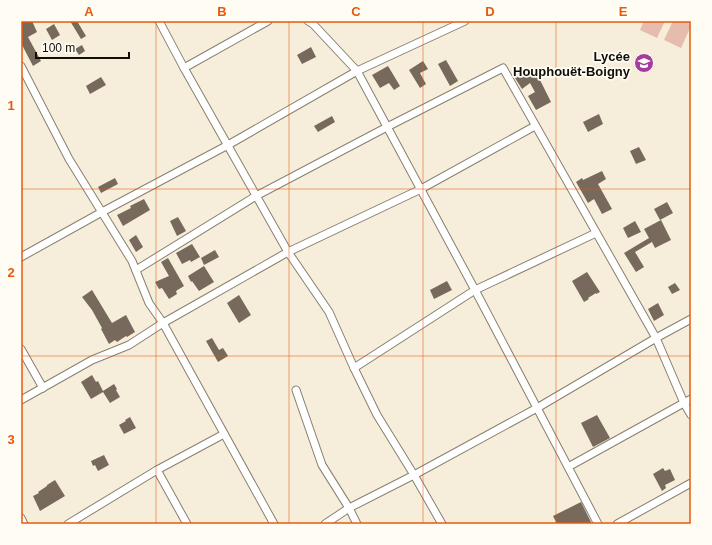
<svg xmlns="http://www.w3.org/2000/svg" width="712" height="545" font-family="Arial,sans-serif">
<style>
.garden{fill:#e5bcad}
.building{fill:#77695c}
.lines{fill:none;stroke-linecap:round;stroke-linejoin:round}
.street-casing{stroke:#87806f;stroke-width:9}
.street{stroke:#fff;stroke-width:7}
.grid{fill:none;stroke:#e8590c;stroke-width:1;stroke-opacity:0.55}
.labels{text-anchor:middle;dominant-baseline:central;stroke-width:3.5;stroke-linejoin:round;paint-order:stroke}
.poi-label{font-size:13px;font-weight:bold;fill:#110e08;stroke:#fffcf4;text-anchor:end}
.neatline{fill:none;stroke:#e8590c;stroke-width:1.5}
.grid-label{font-size:13px;text-anchor:middle;font-weight:bold;fill:#e8590c}
</style>
<rect width="100%" height="100%" fill="#f6eedb"/>
<g class="garden">
<polygon points="644,21 665,21 657,38 640,30"/>
<polygon points="673,21 691,21 691,26 681,48 664,40"/>
</g>
<g class="building">
<polygon points="21,21 32,21 37,32 28,37 41,61 33,66 21,43"/>
<polygon points="70,21 77,21 86,36 81,39"/>
<polygon points="54,24 60,35 52,40 46,29"/>
<polygon points="82,45 85,51 79,55 75,49"/>
<polygon points="311,47 316,57 302,64 297,55"/>
<polygon points="446,60 458,81 450,86 438,64"/>
<polygon points="423,61 428,69 420,73 426,84 420,88 409,70"/>
<polygon points="388,66 400,86 394,90 389,83 380,88 372,75"/>
<polygon points="534,68 551,102 536,110 528,96 535,92 530,83 522,89 515,78"/>
<polygon points="101,77 106,85 90,94 86,86"/>
<polygon points="599,114 603,124 588,132 583,122"/>
<polygon points="332,116 335,122 318,132 314,126"/>
<polygon points="639,147 646,160 636,164 630,151"/>
<polygon points="602,171 606,179 598,184 612,209 602,214 594,199 588,203 576,182 582,178 583,180"/>
<polygon points="115,178 118,184 101,193 98,187"/>
<polygon points="144,199 150,210 123,226 117,215 131,208 130,206"/>
<polygon points="667,202 673,213 660,220 654,209"/>
<polygon points="178,217 186,231 177,236 170,221"/>
<polygon points="661,220 671,240 655,248 652,242 635,252 644,267 636,272 624,253 649,238 644,229"/>
<polygon points="635,221 641,232 628,238 623,228"/>
<polygon points="136,235 143,247 136,252 129,240"/>
<polygon points="192,244 200,257 191,262 190,260 182,264 176,253"/>
<polygon points="215,250 219,257 204,265 201,258"/>
<polygon points="168,258 184,286 176,291 177,294 169,299 162,288 159,289 155,282 169,276 161,262"/>
<polygon points="204,266 214,282 199,291 192,281 191,282 188,276"/>
<polygon points="587,272 600,292 596,294 596,293 588,298 589,299 584,302 572,281"/>
<polygon points="447,281 452,290 434,299 430,290"/>
<polygon points="675,283 680,290 672,294 668,287"/>
<polygon points="92,290 112,323 126,315 135,332 127,337 126,336 117,342 115,340 109,344 101,329 102,328 92,310 82,297"/>
<polygon points="239,295 251,315 239,323 227,303"/>
<polygon points="658,303 664,315 654,321 648,309"/>
<polygon points="212,338 219,350 223,348 228,356 218,362 206,341"/>
<polygon points="92,375 96,382 98,381 103,391 114,384 117,389 116,390 120,397 110,403 103,392 91,399 81,382"/>
<polygon points="597,415 610,438 593,447 581,423"/>
<polygon points="130,417 136,428 124,434 119,425 126,421 125,420"/>
<polygon points="104,455 109,465 98,471 95,465 93,466 91,461"/>
<polygon points="663,468 665,471 670,469 675,480 665,485 666,488 662,491 653,474"/>
<polygon points="55,480 65,496 40,511 33,496 39,493 38,492 47,486 47,485"/>
<polygon points="581,502 592,524 557,524 553,516"/>
</g>
<g class="lines">
<defs>
<g id="street">
<polyline points="159,21 184,68 288,252 329,312 354,368 377,415 414,475 442,524"/>
<polyline points="308,21 313,24 357,71 475,290 598,524"/>
<polyline points="21,66 69,159 132,261 149,303 163,323 274,524"/>
<polyline points="184,68 268,21"/>
<polyline points="21,257 102,212 228,145 357,71 465,21"/>
<polyline points="136,270 256,196 387,127 503,68 656,338 684,403 691,415"/>
<polyline points="21,349 43,388"/>
<polyline points="354,368 475,290 596,233"/>
<polyline points="296,390 322,465 349,508 357,524"/>
<polyline points="21,400 92,360 129,345 163,323 288,252 421,189 535,126"/>
<polyline points="568,467 691,399"/>
<polyline points="157,470 187,524"/>
<polyline points="21,518 24,524"/>
<polyline points="68,524 157,470 224,434"/>
<polyline points="325,524 349,508 414,475 537,408 656,338 691,319"/>
<polyline points="617,524 691,483"/>
</g>
</defs>
<use href="#street" class="street-casing"/>
<use href="#street" class="street"/>
</g>
<path class="grid" d="M156,21V524M289,21V524M423,21V524M556,21V524M21,189H691M21,356H691"/>
<defs>
<symbol id="school-disc" viewBox="-11 -11 22 22"><circle r="9.5" fill="#a43b9e" stroke="#fffcf4"/><path d="M0-5L7-2L0 1L-7-2ZM-4 1L0 2.5L4 1V4Q0 6-4 4Z" fill="#fff"/></symbol>
</defs>
<g fill-rule="evenodd">
<use href="#school-disc" x="633" y="52" width="22" height="22"/>
</g>
<g class="labels">
<g class="poi-label">
<text x="630" y="56">Lycée<tspan x="630" dy="15">Houphouët-Boigny</tspan></text>
</g>
</g>
<rect width="712" height="545" fill="none" stroke="#fffcf4" stroke-width="44"/>
<path d="M36 52v6h93v-6" fill="none" stroke="#110e08" stroke-width="2"/>
<text x="42" y="52" font-size="12" fill="#110e08" stroke="#fffcf4" stroke-width="3" paint-order="stroke">100 m</text>
<rect x="22" y="22" width="668" height="501" class="neatline"/>
<g class="grid-label">
<text x="89" y="16">A</text>
<text x="222" y="16">B</text>
<text x="356" y="16">C</text>
<text x="490" y="16">D</text>
<text x="623" y="16">E</text>
<text x="11" y="110">1</text>
<text x="11" y="277">2</text>
<text x="11" y="444">3</text>
</g>
</svg>
